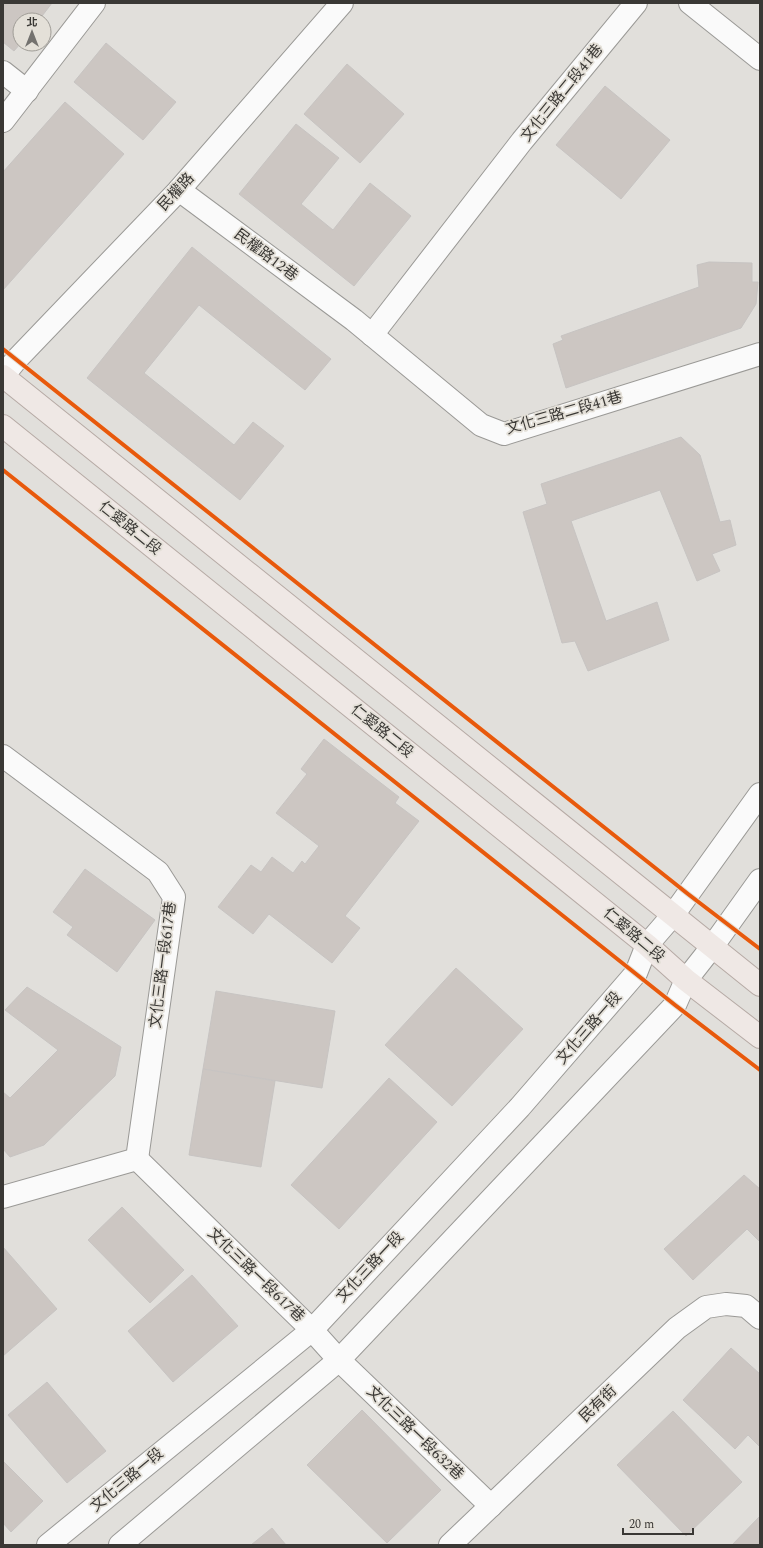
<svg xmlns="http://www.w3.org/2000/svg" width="763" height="1548" font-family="Spectral,'Noto Sans TC',serif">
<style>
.building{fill:#ccc6c2;stroke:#c7c4c2}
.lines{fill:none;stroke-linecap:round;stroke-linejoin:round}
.minor-casing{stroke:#9a9996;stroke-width:24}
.major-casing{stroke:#b6aaa5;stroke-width:24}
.minor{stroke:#fafafa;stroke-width:22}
.major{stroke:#efe8e5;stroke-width:22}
.cycleway-casing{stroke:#e4e0d8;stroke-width:6}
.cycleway{stroke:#e8590c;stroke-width:4}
.labels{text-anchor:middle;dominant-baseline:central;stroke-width:3.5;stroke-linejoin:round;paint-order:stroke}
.street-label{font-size:15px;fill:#3a3835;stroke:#e4e0d8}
</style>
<rect width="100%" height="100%" fill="#e1dfdb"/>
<g class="building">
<polygon points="3,3 52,3 39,20 20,20 20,44 14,51 3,42"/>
<polygon points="106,43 176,102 143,140 74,82"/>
<polygon points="347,64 404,114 360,163 304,114"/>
<polygon points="605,86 670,140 621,199 556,145"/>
<polygon points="65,102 124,154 3,290 3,172"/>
<polygon points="296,124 339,158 301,204 333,230 370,183 411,216 354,286 239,194"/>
<polygon points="192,247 331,359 305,390 199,305 144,373 234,445 253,422 284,446 240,500 87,378"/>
<polygon points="709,262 752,263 752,282 758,282 756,304 741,328 566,388 553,344 563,340 561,336 699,287 697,265"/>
<polygon points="681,437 700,455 720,522 730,520 736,545 712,554 720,571 697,581 660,490 571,521 606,621 657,602 669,640 588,671 575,641 562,643 523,512 547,504 541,484"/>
<polygon points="324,739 399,797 395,803 419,821 345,916 360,928 332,963 269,914 253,934 218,907 251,865 261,872 272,857 293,873 302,861 305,864 319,846 276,813 307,774 301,769"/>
<polygon points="85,869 155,920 117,972 67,935 73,927 53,912"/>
<polygon points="456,968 523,1029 452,1106 385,1045"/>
<polygon points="27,987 121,1047 115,1076 44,1145 10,1157 3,1149 3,1092 10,1098 58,1050 5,1010"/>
<polygon points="216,991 335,1011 322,1088 203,1069"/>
<polygon points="203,1069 275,1081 261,1167 189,1155"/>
<polygon points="389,1078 437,1122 339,1229 291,1185"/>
<polygon points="744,1175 760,1189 760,1242 747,1229 693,1280 664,1249"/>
<polygon points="122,1207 184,1270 150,1303 88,1240"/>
<polygon points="3,1247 57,1309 3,1356"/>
<polygon points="192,1275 238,1326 173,1382 128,1331"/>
<polygon points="731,1348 760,1374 760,1447 748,1435 735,1449 683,1400"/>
<polygon points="47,1382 106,1451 67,1483 8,1415"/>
<polygon points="362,1410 441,1490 387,1543 307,1465"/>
<polygon points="673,1411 742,1482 686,1536 617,1465"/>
<polygon points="3,1461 43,1501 11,1532 3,1523"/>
<polygon points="760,1516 760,1545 732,1545"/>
<polygon points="272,1528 286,1545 251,1545"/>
</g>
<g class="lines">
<defs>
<g id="minor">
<polyline points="690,3 760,59"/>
<polyline points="3,72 27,91"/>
<polyline points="3,121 94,3"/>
<polyline points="179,190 354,320 481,425 504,434 760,354"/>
<polyline points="372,335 522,141 636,3"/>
<polyline points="3,376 16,360 179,190 342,3"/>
<polyline points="3,756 158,872 174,897 137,1159 3,1197"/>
<polyline points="137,1159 312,1330 339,1360 491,1506"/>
<polyline points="48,1545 312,1330 520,1107 636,973 647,945 673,915 760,794"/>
<polyline points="120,1545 339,1360 675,1005 686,980 712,947 760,880"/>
<polyline points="450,1545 677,1328 706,1307 726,1304 746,1306 760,1318"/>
</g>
<g id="major">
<polyline points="3,376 760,985"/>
<polyline points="3,426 647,945 686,980 760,1037"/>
</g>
</defs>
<use href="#minor" class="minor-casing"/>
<use href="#major" class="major-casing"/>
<use href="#minor" class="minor"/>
<use href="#major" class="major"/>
<defs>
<g id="cycleway">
<polyline points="3,349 688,894 760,949"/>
<polyline points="3,470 675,1005 760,1070"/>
</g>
</defs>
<use href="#cycleway" class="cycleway-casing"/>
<use href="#cycleway" class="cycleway"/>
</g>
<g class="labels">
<g class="street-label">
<text transform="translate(562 93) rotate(-51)">文化三路二段41巷</text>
<text transform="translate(176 192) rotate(-47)">民權路</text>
<text transform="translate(266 255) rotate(37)">民權路12巷</text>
<text transform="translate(564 413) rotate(-16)">文化三路二段41巷</text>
<text transform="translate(130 528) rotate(39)">仁愛路二段</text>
<text transform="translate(382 731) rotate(39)">仁愛路二段</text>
<text transform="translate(634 935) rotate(40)">仁愛路二段</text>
<text transform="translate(163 965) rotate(-83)">文化三路一段617巷</text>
<text transform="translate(589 1028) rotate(-49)">文化三路一段</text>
<text transform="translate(370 1267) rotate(-47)">文化三路一段</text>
<text transform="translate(256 1275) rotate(44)">文化三路一段617巷</text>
<text transform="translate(598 1404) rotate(-44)">民有街</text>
<text transform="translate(415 1433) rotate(44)">文化三路一段632巷</text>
<text transform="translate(127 1480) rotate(-40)">文化三路一段</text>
</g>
</g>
<rect width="763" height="1548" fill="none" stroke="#3a3835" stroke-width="8"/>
<g transform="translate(32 32)"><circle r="19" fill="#e4e0d8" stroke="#a09d97"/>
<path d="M0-3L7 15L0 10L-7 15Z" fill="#74726f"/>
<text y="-6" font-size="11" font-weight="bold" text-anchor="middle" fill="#3a3835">北</text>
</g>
<path d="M623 1528v6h70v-6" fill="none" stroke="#3a3835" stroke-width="2"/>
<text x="629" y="1528" font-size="12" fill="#3a3835" stroke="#e4e0d8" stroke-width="3" paint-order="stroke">20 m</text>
</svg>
